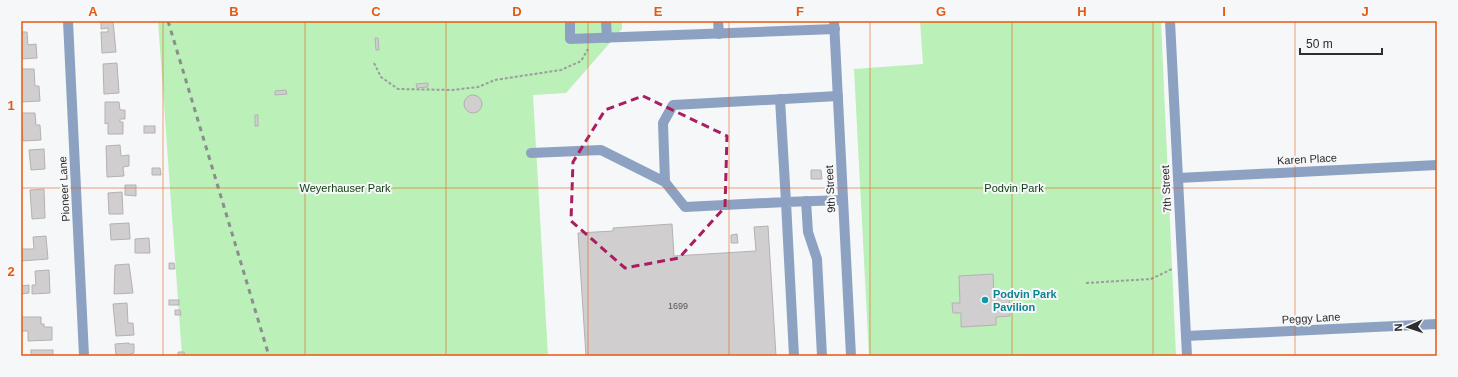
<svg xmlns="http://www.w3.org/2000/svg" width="1458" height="377" font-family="Helvetica,sans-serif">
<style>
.green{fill:#bbf0b9}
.building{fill:#d0cecf;stroke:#b4b1b2}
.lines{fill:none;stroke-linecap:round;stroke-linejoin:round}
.path{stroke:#9c9d9e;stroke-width:2;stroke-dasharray:3 2;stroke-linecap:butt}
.minor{stroke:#8da2c2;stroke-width:10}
.rail{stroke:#8c8d8e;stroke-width:3;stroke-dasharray:5 5;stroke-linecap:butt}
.marked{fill:none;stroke:#a91e60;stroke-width:3;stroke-dasharray:8 5;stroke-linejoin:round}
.grid{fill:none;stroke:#e8590c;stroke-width:1;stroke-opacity:0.55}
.culture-dot{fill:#0f9aa8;stroke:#f6f7f9;stroke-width:1.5}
.labels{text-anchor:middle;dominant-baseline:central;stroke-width:4;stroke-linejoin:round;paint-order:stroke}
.number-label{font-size:9px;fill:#565556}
.street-label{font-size:11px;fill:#2d2d2e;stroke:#f6f7f9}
.park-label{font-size:11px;fill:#0a3a0c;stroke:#f6f7f9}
.culture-label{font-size:11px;font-weight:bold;fill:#0d838f;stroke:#f6f7f9;text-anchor:start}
.neatline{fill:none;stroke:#e8590c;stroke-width:1.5}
.grid-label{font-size:13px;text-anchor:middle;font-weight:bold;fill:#e8590c}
</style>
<rect width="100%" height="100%" fill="#f6f7f9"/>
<g class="green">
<polygon points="158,21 622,21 622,29 566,93 533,95 548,356 182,356"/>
<polygon points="920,21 1161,21 1176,356 869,356 854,69 923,64"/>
</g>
<g class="building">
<polygon points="101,21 113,21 116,52 102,53 101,32 108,32 108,28 101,29"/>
<polygon points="21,32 27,32 28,45 36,44 37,58 21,59"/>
<polygon points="375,38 378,38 379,50 376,50"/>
<polygon points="117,63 119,93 104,94 103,64"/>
<polygon points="21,69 34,69 35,86 39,86 40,101 21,102"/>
<polygon points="428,83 428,87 417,88 416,84"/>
<polygon points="286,90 287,94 275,95 275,91"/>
<circle cx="473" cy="104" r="9"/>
<polygon points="105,102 119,102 120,110 125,110 125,119 120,119 120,122 123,122 123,134 108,134 108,123 105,124"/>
<polygon points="21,113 35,113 36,125 40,125 41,140 23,141"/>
<rect x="255" y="115" width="3" height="11"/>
<rect x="144" y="126" width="11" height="7"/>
<polygon points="120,145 121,156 129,155 129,166 123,167 124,176 107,177 106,146"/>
<polygon points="44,149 45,169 31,170 29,150"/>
<polygon points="152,168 160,168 161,175 152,175"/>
<polygon points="811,170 821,170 822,179 811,179"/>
<polygon points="125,185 136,185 136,196 125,195"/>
<polygon points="44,189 45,218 32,219 30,190"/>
<polygon points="122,192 123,214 109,214 108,193"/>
<polygon points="129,223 130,239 111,240 110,224"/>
<polygon points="672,224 674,256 756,251 754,227 768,226 776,356 586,356 578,233 613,231 613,228"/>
<polygon points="737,234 738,243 731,243 731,235"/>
<polygon points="46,236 48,259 21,261 21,249 34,249 33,237"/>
<polygon points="149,238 150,253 135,253 135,239"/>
<polygon points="169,263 174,263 175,269 169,269"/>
<polygon points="129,264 133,293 114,294 115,265"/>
<polygon points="49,270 50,293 32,294 32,285 36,285 35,271"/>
<polygon points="993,274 994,297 1009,296 1010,316 996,317 996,325 961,327 961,313 953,313 952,303 960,303 959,276"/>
<polygon points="29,285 29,293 21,294 21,286"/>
<rect x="169" y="300" width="10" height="5"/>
<polygon points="127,303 128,323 133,323 134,335 116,336 113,304"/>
<polygon points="175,310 180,310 181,315 175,315"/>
<polygon points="21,317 41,317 41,324 44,324 44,327 52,327 52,340 28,341 28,331 21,331"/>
<polygon points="129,343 129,344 134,344 134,353 130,354 130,356 116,356 115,344"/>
<rect x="31" y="350" width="22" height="6"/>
<polygon points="178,352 184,352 185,356 178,356"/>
</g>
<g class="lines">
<g class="path">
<polyline points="374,63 381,77 398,89 452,90 478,87 495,80 561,70 581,61 588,49"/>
<polyline points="1086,283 1151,279 1172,269"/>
</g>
<g class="minor">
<polyline points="68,21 84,356"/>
<polyline points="570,21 570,39 835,29"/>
<polyline points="606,21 607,38"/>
<polyline points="718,21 719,34"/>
<polyline points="834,21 851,356"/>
<polyline points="1170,21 1187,356"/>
<polyline points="531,153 601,150 665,182 685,207 786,202 780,99"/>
<polyline points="1178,178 1437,165"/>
<polyline points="665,182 663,123 673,105 838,96"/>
<polyline points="806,201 808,232 817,259 822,356"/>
<polyline points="1186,336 1437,324"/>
<polyline points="794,356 786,202 843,200"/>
</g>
<polyline class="rail" points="168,21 269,356"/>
</g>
<path class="marked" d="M643,96L727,136L725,207L679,258L625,268L571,221L573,162L605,110Z"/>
<path class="grid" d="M163,21V356M305,21V356M446,21V356M588,21V356M729,21V356M870,21V356M1012,21V356M1153,21V356M1295,21V356M21,188H1437"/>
<circle class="culture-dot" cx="985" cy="300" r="4"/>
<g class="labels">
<g class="number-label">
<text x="678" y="306">1699</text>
</g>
<g class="street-label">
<text transform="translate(1307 159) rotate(-3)">Karen Place</text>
<text transform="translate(64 189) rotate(-93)">Pioneer Lane</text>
<text transform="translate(830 189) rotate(-93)">9th Street</text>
<text transform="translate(1166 189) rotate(-93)">7th Street</text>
<text transform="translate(1311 318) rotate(-3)">Peggy Lane</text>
</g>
<g class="park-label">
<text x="345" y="188">Weyerhauser Park</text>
<text x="1014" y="188">Podvin Park</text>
</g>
<g class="culture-label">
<text x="993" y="294">Podvin Park<tspan x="993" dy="13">Pavilion</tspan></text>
</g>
</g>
<rect width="1458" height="377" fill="none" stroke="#f6f7f9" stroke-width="44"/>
<g transform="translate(1408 327) rotate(267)" stroke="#f6f7f9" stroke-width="3" paint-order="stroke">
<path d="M0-3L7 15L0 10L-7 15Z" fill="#2d2d2e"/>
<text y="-6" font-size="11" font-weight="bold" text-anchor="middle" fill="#2d2d2e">N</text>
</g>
<path d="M1300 48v6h82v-6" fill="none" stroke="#2d2d2e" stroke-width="2"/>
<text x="1306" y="48" font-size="12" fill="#2d2d2e" stroke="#f6f7f9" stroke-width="3" paint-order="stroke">50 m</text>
<rect x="22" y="22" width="1414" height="333" class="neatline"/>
<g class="grid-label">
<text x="93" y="16">A</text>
<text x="234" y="16">B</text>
<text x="376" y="16">C</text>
<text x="517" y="16">D</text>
<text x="658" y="16">E</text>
<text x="800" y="16">F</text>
<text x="941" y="16">G</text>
<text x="1082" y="16">H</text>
<text x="1224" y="16">I</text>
<text x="1365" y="16">J</text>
<text x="11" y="110">1</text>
<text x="11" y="276">2</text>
</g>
</svg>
